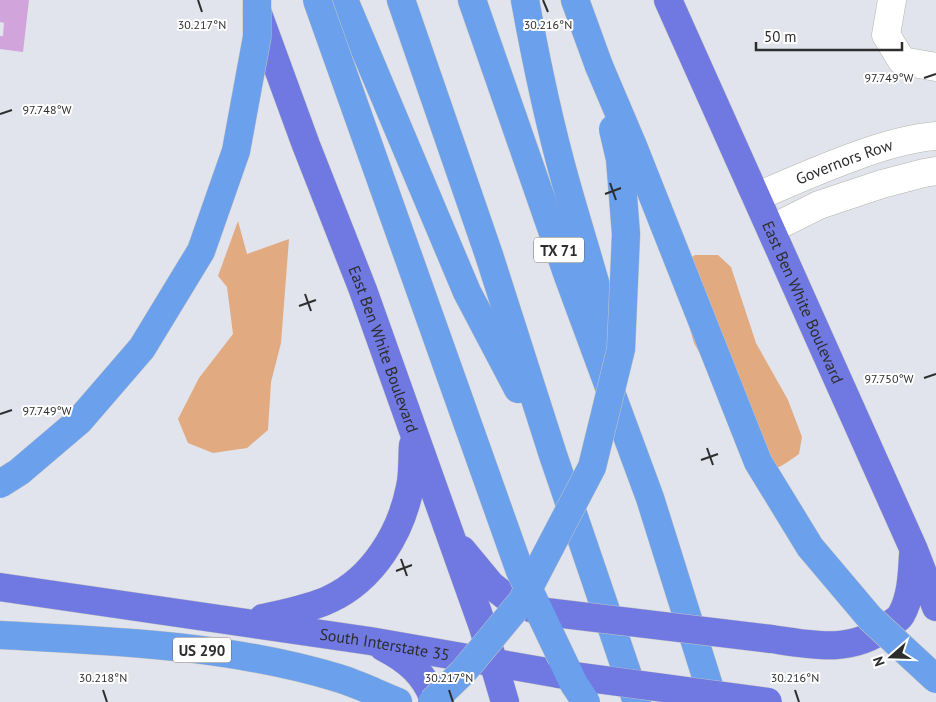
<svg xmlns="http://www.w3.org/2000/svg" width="936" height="702" font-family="'PT Sans',sans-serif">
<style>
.green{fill:#d2a4dc}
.water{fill:#e2aa80}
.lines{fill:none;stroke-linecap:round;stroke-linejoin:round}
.minor-casing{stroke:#b4b4aa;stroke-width:29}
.major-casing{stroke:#c4c4c4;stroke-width:29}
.highway-casing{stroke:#c4c4c4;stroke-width:29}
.minor{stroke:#fff;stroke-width:28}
.major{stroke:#7079e2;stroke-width:28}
.highway{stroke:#6ba0ed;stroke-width:28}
.major-bridge-casing{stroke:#c4c4c4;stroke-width:29;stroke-linecap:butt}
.highway-bridge-casing{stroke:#c4c4c4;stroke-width:29;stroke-linecap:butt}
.major-bridge{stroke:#7079e2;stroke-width:28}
.highway-bridge{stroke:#6ba0ed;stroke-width:28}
.ticks{fill:none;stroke:#2d2d2d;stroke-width:2}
.labels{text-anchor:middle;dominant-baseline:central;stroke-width:4;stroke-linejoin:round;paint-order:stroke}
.shield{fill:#fff;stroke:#6c6c6c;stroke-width:1}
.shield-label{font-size:15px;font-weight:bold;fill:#2d2d2d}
.street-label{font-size:16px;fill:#2d2d2d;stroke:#fff}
.ticks-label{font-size:12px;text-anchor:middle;fill:#2d2d2d;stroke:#fff;stroke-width:4;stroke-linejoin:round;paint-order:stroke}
</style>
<rect width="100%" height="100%" fill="#e1e4ec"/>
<polygon class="green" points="0,0 29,0 23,52 0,49 0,36 3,36 4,23 0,22"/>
<g class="water">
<polygon points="238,221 247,254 289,239 281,343 271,382 268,430 247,448 213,453 188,443 178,419 199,378 233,334 227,287 218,276"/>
<path d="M695,255H718L731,267L756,343L788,400L802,437L799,454C777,470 775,471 749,467L735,443L730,423L708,368L694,343L684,309L677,266Z"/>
</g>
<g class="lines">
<defs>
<g id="minor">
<polyline points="892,0 886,35 902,61 936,67"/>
<path id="s1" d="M756,197C788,183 820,169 853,157C880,147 908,138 936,136"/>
<polyline points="771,229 819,205 882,184 924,173 936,171"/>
</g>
<g id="major">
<path id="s2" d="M668,0L914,550L936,607"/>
<path id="s3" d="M257,11L306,145L363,290L483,627L505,702"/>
<polyline points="462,550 491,585 509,599 538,611"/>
<path id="s4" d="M0,587L370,641L559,674"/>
<path d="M263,618C285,613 309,609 330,599C373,579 401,533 410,487C413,474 412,459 413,445"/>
<path d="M771,639C811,645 851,654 886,627C890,624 898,620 901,615C911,598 912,575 913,555"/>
<path d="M383,647C408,660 425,674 435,702"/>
</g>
<g id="highway">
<polyline points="344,0 467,292 518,389"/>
<polyline points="401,0 489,255 553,455 637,702"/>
<polyline points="472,0 568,276 650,498 714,702"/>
<path d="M525,0C536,61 549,123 566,183C583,243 602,302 617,363"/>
<polyline points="575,0 599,66"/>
<path d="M0,635C113,641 229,645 338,678C358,684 378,694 398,702"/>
</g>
</defs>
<use href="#minor" class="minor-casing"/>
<use href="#major" class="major-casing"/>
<use href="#highway" class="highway-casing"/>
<use href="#minor" class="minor"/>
<use href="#major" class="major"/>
<use href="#highway" class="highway"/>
<defs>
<g id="major-bridge">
<polyline points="538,611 771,639"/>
<polyline points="559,674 768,702"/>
</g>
<g id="highway-bridge">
<polyline points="317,0 520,571 574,684 586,702"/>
<polyline points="599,66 633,146 758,462 810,547 870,618 936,679"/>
<polyline points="0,484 19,472 79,421 142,348 201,251 236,151 257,37 257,0"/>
<polyline points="432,702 463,672 522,601 592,467 621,349 626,234 620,159 613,129"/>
</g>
</defs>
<use href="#major-bridge" class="major-bridge-casing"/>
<use href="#highway-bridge" class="highway-bridge-casing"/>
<use href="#major-bridge" class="major-bridge"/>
<use href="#highway-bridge" class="highway-bridge"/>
</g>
<path class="ticks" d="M198,0L202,12M543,0L548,12M924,78L936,74M0,114L12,110M610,183L616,200M605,194L621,188M305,294L311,311M299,306L316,300M924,378L936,374M0,414L12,410M707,448L713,465M701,460L718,454M401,559L407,576M396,571L412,565M103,690L107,702M449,690L453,702M795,690L799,702"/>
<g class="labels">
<g class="shield">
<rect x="534" y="237.5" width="50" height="25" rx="4"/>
<rect x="173" y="637.5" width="58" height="25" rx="4"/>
</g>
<g class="shield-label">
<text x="559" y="250">TX 71</text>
<text x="202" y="650">US 290</text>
</g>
<g class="street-label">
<text stroke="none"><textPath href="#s1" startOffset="95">Governors Row</textPath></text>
<text stroke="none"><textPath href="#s2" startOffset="331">East Ben White Boulevard</textPath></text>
<text stroke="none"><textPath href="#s3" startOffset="361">East Ben White Boulevard</textPath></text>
<text stroke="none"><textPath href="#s4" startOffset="389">South Interstate 35</textPath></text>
</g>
</g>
<g class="ticks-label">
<text x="202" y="29">30.217°N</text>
<text x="548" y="29">30.216°N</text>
<text x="889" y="82">97.749°W</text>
<text x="47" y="114">97.748°W</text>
<text x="889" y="383">97.750°W</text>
<text x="47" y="415">97.749°W</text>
<text x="103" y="682">30.218°N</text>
<text x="449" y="682">30.217°N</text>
<text x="795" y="682">30.216°N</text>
</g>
<g transform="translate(891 657) rotate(250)" stroke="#ffffff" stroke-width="4" paint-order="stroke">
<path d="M0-4L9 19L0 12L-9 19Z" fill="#2d2d2d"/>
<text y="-8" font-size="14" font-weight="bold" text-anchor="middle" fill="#2d2d2d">N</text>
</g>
<path d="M756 42v8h146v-8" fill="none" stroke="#2d2d2d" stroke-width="2.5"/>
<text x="764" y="42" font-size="15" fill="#2d2d2d" stroke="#ffffff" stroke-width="4" paint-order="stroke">50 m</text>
</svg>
